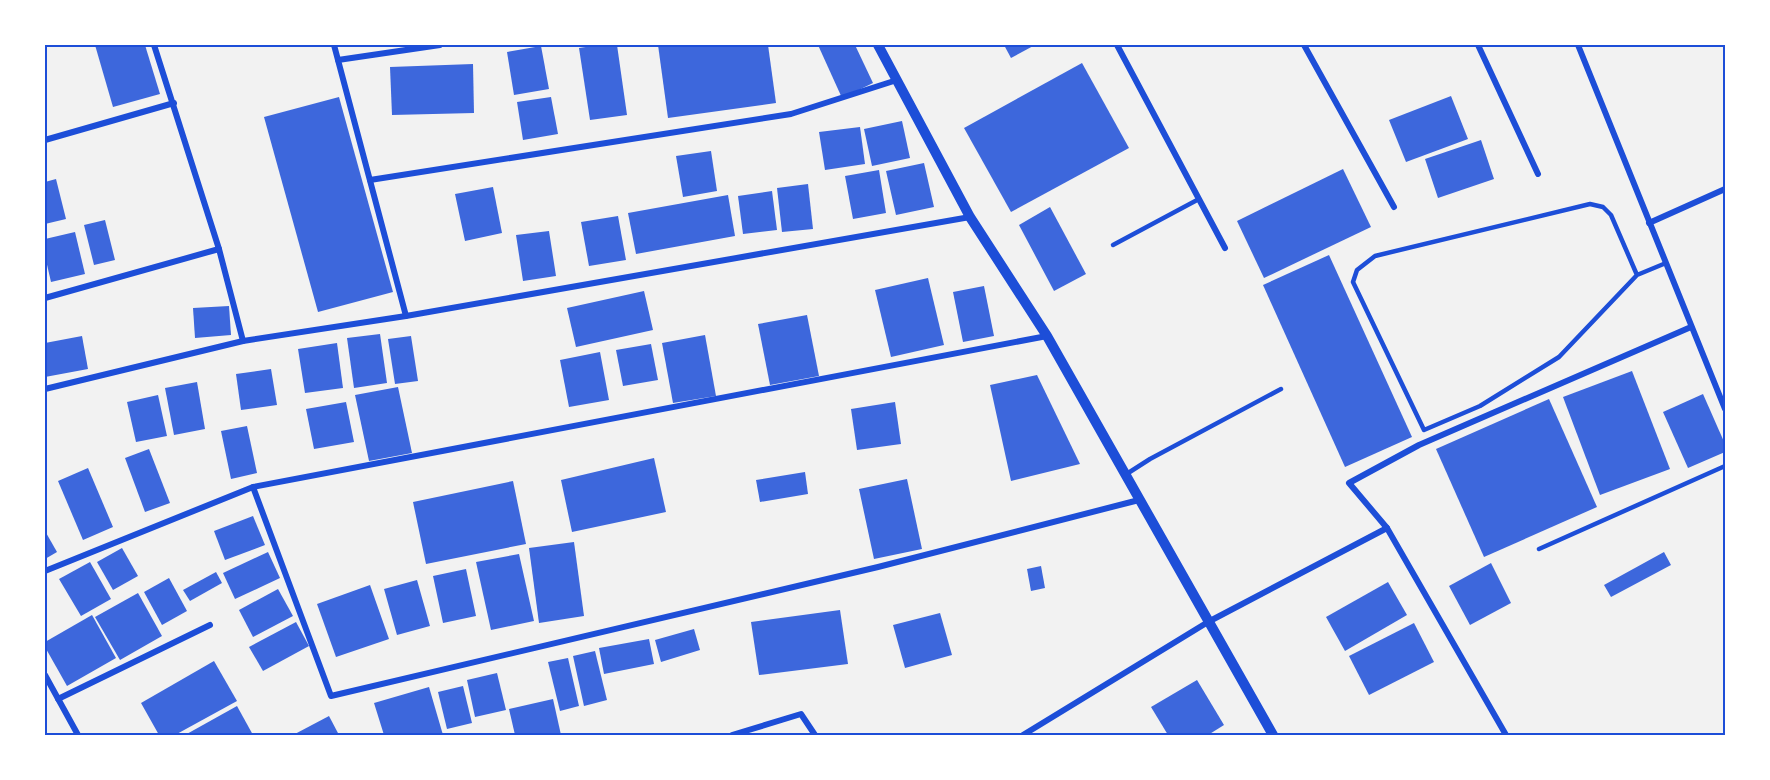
<svg xmlns="http://www.w3.org/2000/svg" width="1770" height="780" font-family="'Fira Sans',sans-serif">
<style>
.building{fill:#3d67dc}
.lines{fill:none;stroke-linecap:round;stroke-linejoin:round}
.service{stroke:#1d4ed8;stroke-width:4.5}
.minor{stroke:#1d4ed8;stroke-width:6}
.tertiary{stroke:#1d4ed8;stroke-width:10}
.neatline{fill:none;stroke:#1d4ed8;stroke-width:2}
</style>
<rect width="100%" height="100%" fill="#f2f2f2"/>
<g class="building">
<polygon points="95,45 145,45 160,94 113,107"/>
<polygon points="599,45 617,45 627,115 590,120 579,48"/>
<polygon points="658,45 768,45 776,103 668,118"/>
<polygon points="818,45 855,45 873,83 842,98"/>
<polygon points="1004,45 1035,45 1011,58"/>
<polygon points="541,46 549,89 514,95 507,52"/>
<polygon points="1082,63 1129,148 1011,212 964,128"/>
<polygon points="473,64 474,113 392,115 390,67"/>
<polygon points="1451,96 1468,139 1406,162 1389,120"/>
<polygon points="339,97 393,292 318,312 264,117"/>
<polygon points="551,97 558,134 523,140 517,102"/>
<polygon points="902,121 910,158 872,166 864,129"/>
<polygon points="860,127 865,164 825,170 819,132"/>
<polygon points="1481,140 1494,179 1438,198 1425,159"/>
<polygon points="711,151 717,191 683,197 676,156"/>
<polygon points="924,163 934,207 896,215 886,171"/>
<polygon points="1343,169 1371,227 1264,278 1237,221"/>
<polygon points="879,170 886,213 853,219 845,176"/>
<polygon points="56,179 66,219 45,224 45,182"/>
<polygon points="808,184 813,229 782,232 777,188"/>
<polygon points="493,187 502,233 465,241 455,194"/>
<polygon points="772,191 777,230 743,234 738,196"/>
<polygon points="728,195 735,236 636,254 628,213"/>
<polygon points="1050,207 1086,274 1054,291 1019,225"/>
<polygon points="618,216 626,260 589,266 581,222"/>
<polygon points="105,220 115,260 94,265 84,225"/>
<polygon points="549,231 556,276 523,281 516,235"/>
<polygon points="75,232 85,274 51,282 45,256 45,239"/>
<polygon points="1329,255 1412,437 1345,467 1263,285"/>
<polygon points="928,278 944,345 891,357 875,290"/>
<polygon points="984,286 994,336 963,342 953,292"/>
<polygon points="644,291 653,330 576,347 567,308"/>
<polygon points="229,306 231,335 195,338 193,308"/>
<polygon points="807,315 819,376 770,385 758,324"/>
<polygon points="380,334 387,383 354,388 347,338"/>
<polygon points="705,335 716,396 673,403 662,343"/>
<polygon points="82,336 88,369 45,377 45,343"/>
<polygon points="411,336 418,381 395,384 388,339"/>
<polygon points="337,343 343,388 305,393 298,349"/>
<polygon points="651,344 658,380 623,386 616,350"/>
<polygon points="600,352 609,400 569,407 560,360"/>
<polygon points="271,369 277,405 241,410 236,374"/>
<polygon points="1632,371 1670,469 1600,495 1563,397"/>
<polygon points="1037,375 1080,464 1011,481 990,385"/>
<polygon points="197,382 205,429 174,435 165,388"/>
<polygon points="398,387 412,453 369,461 355,395"/>
<polygon points="1703,394 1725,444 1725,452 1688,468 1663,412"/>
<polygon points="158,395 167,436 136,442 127,402"/>
<polygon points="1549,399 1597,507 1484,557 1436,449"/>
<polygon points="346,402 354,442 314,449 306,409"/>
<polygon points="895,402 901,444 857,450 851,409"/>
<polygon points="247,426 257,473 231,479 221,431"/>
<polygon points="149,449 170,503 145,512 125,458"/>
<polygon points="654,458 666,512 572,532 561,480"/>
<polygon points="88,468 113,527 83,540 58,481"/>
<polygon points="805,472 808,494 760,502 756,480"/>
<polygon points="907,479 922,549 874,559 859,489"/>
<polygon points="513,481 526,544 426,564 413,502"/>
<polygon points="253,516 265,545 225,560 214,531"/>
<polygon points="45,531 57,552 45,559"/>
<polygon points="574,542 584,616 539,623 529,548"/>
<polygon points="122,548 138,576 113,590 97,562"/>
<polygon points="268,552 280,578 235,599 223,573"/>
<polygon points="1664,552 1671,565 1611,597 1604,585"/>
<polygon points="519,554 534,621 491,630 476,562"/>
<polygon points="90,562 111,599 81,616 59,579"/>
<polygon points="1491,563 1511,603 1470,625 1449,586"/>
<polygon points="1041,566 1045,588 1031,591 1027,569"/>
<polygon points="466,569 476,616 443,623 433,576"/>
<polygon points="216,572 222,583 190,601 183,590"/>
<polygon points="169,578 187,611 162,625 144,592"/>
<polygon points="417,580 430,626 397,635 384,589"/>
<polygon points="1388,582 1407,615 1345,651 1326,617"/>
<polygon points="370,585 389,639 336,657 317,604"/>
<polygon points="278,589 293,616 253,637 239,610"/>
<polygon points="138,593 162,636 120,660 95,617"/>
<polygon points="840,610 848,664 759,675 751,622"/>
<polygon points="940,613 952,655 905,668 893,625"/>
<polygon points="92,615 116,658 67,686 45,647 45,642"/>
<polygon points="296,622 309,646 263,671 249,647"/>
<polygon points="1414,623 1434,662 1369,695 1349,656"/>
<polygon points="694,629 700,650 661,662 655,640"/>
<polygon points="649,639 654,664 604,674 599,648"/>
<polygon points="595,651 607,700 584,706 573,656"/>
<polygon points="568,658 579,706 560,711 548,662"/>
<polygon points="214,661 237,701 175,735 159,735 141,703"/>
<polygon points="497,673 506,710 475,717 467,680"/>
<polygon points="1197,680 1224,725 1208,735 1168,735 1151,707"/>
<polygon points="463,686 472,723 447,729 438,692"/>
<polygon points="429,687 443,735 384,735 374,703"/>
<polygon points="553,699 561,735 515,735 509,709"/>
<polygon points="237,706 253,735 185,735"/>
<polygon points="329,716 339,735 293,735"/>
</g>
<g class="lines">
<g class="service">
<polyline points="1113,245 1199,199"/>
<polyline points="1637,275 1611,215 1603,207 1590,204 1375,256 1357,270 1353,282 1424,430 1480,406 1559,357 1637,275 1666,263"/>
<polyline points="1125,475 1150,459 1281,389"/>
<polyline points="1539,549 1725,466"/>
</g>
<g class="minor">
<polyline points="154,45 219,249 243,341"/>
<polyline points="334,45 406,316 970,217"/>
<polyline points="1117,45 1225,248"/>
<polyline points="1304,45 1394,207"/>
<polyline points="1478,45 1538,174"/>
<polyline points="1578,45 1725,409"/>
<polyline points="338,60 440,45"/>
<polyline points="45,140 174,103"/>
<polyline points="370,180 791,114 897,80"/>
<polyline points="1649,223 1725,189"/>
<polyline points="45,298 219,249"/>
<polyline points="1047,336 253,487 331,696 878,567 1139,500"/>
<polyline points="45,389 243,341 406,316"/>
<polyline points="45,571 253,487"/>
<polyline points="45,675 78,735"/>
<polyline points="58,699 210,625"/>
<polyline points="732,735 801,714 815,735"/>
<polyline points="1023,735 1208,622 1387,528"/>
<polyline points="1506,735 1387,528 1349,483 1419,445 1691,327"/>
</g>
<polyline class="tertiary" points="878,45 970,217 1047,336 1273,735"/>
</g>
<rect width="1770" height="780" fill="none" stroke="#ffffff" stroke-width="93"/>
<rect x="46" y="46" width="1678" height="688" class="neatline"/>
</svg>
